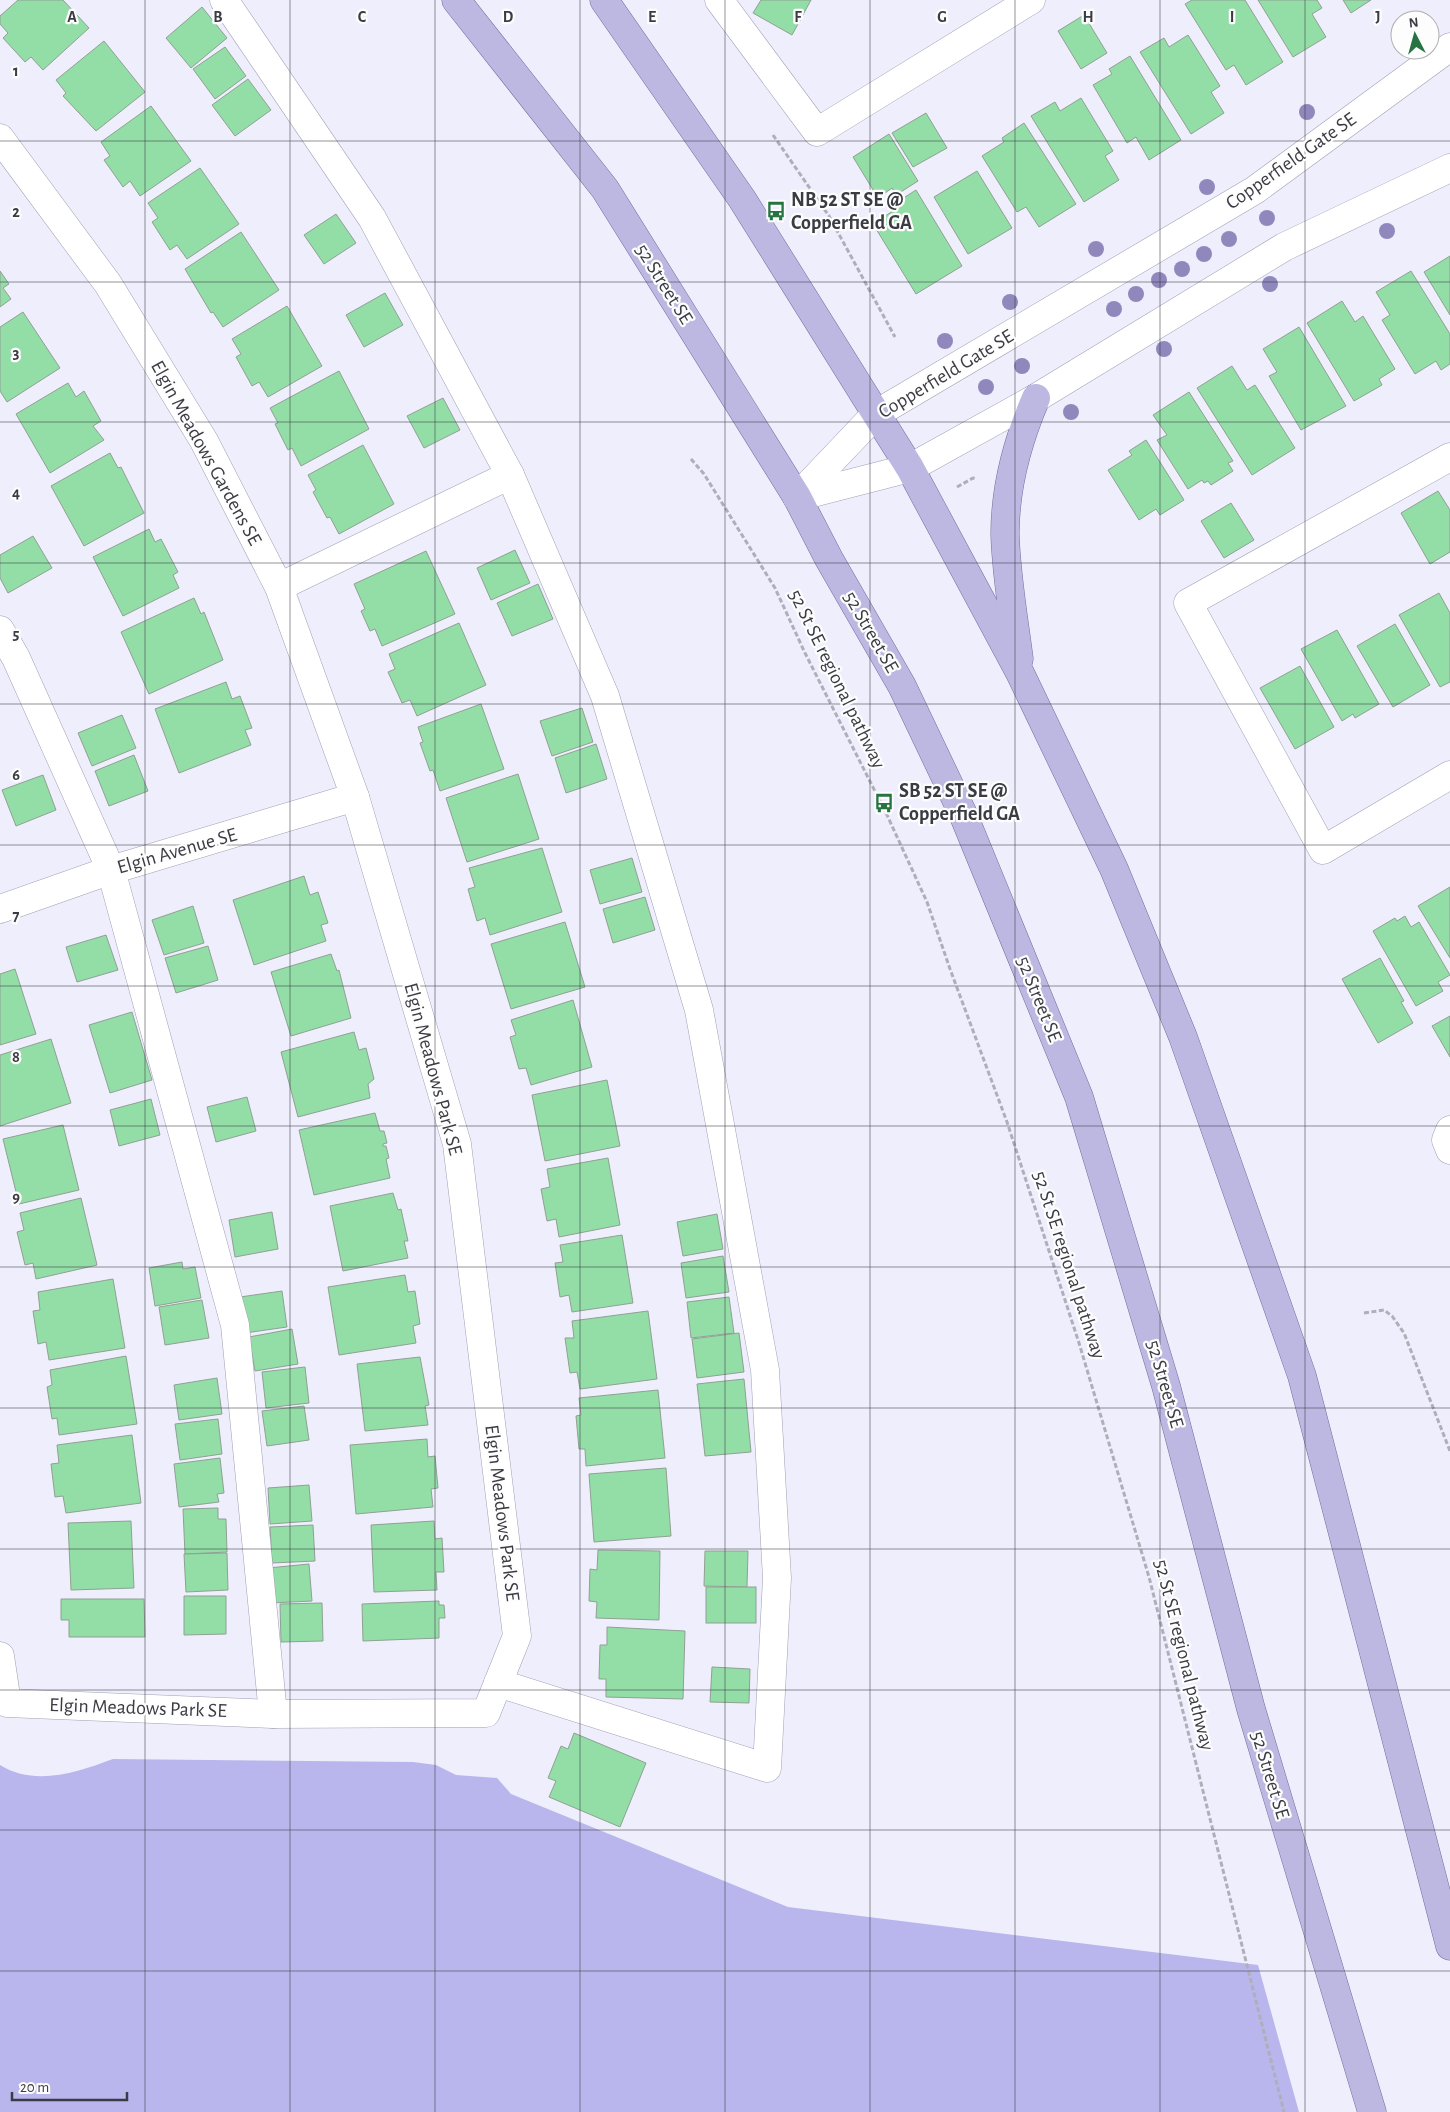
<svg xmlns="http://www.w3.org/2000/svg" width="1450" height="2112" font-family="'Alegreya Sans',sans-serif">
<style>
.green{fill:#b8b6ec}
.building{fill:#93dda7;stroke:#8fa193}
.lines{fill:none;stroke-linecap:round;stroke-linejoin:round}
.minor-casing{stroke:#a0a0b4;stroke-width:29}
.major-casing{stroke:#726e9e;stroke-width:29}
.path{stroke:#afafba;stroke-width:3;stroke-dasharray:5 2.5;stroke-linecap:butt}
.minor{stroke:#fff;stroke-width:28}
.major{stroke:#bcb8e2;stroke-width:28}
.tree{fill:#9088bc}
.grid{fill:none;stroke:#3b3b43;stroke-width:1;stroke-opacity:0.55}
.labels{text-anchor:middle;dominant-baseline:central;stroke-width:4.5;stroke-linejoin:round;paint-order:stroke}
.street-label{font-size:20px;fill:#3b3b43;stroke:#fdfdfd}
.poi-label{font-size:20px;font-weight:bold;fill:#3b3b43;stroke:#fdfdfd;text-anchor:start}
.grid-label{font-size:16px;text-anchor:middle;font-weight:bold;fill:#3b3b43;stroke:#fdfdfd;stroke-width:4.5;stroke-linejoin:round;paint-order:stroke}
</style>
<rect width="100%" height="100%" fill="#efeefc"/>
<path class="green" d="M113,1759L413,1762L436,1765L456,1775L497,1778L511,1794L788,1907L1258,1965L1299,2112H0V1765C35,1787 78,1772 113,1759Z"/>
<g class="building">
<polygon points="18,0 63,0 89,28 43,70 31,57 25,62 3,38 8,33 0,24 0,16"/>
<polygon points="761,0 811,0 792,35 753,13"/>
<polygon points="1192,0 1245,0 1283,62 1246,85 1234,65 1226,70 1185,4"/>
<polygon points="1258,0 1317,0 1322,8 1312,14 1326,37 1293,57"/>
<polygon points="1343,0 1371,0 1351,13"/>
<polygon points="202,7 227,38 191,68 166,38"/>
<polygon points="1084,15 1107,53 1081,69 1058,31"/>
<polygon points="1188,35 1220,86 1211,92 1224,113 1191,134 1140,52 1164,38 1169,47"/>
<polygon points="104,41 145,92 96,131 63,96 66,93 56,80"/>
<polygon points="225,47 246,76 215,99 193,69"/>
<polygon points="1130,56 1181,140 1149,160 1136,137 1127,143 1093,85 1112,74 1109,69"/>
<polygon points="248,79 271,110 235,136 212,105"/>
<polygon points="1081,98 1113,151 1105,156 1119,180 1084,202 1031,116 1055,102 1060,111"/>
<polygon points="151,106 191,161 140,196 130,181 123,187 104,160 110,156 101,142"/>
<polygon points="926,113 947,148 913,167 892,133"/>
<polygon points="1024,123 1076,204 1039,227 1026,207 1017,212 982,156 1004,142 1002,138"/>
<polygon points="889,134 918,181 896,195 892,188 878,198 853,157"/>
<polygon points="200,168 239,224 187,259 177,245 170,250 152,222 158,218 148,203"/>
<polygon points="977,171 1012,228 968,254 934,197"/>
<polygon points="916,190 962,266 916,294 873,224 902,205 899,201"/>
<polygon points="336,214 356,243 324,264 304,235"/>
<polygon points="241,232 279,290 223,327 213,312 211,313 185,269"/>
<polygon points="1450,256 1450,315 1424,272"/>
<polygon points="0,271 9,284 3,288 11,299 0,307"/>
<polygon points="1411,271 1450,334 1450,364 1441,370 1436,361 1415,374 1382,320 1390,315 1376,292"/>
<polygon points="385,293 403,325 364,347 346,315"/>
<polygon points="1342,301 1355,322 1363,316 1395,369 1379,379 1382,385 1354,401 1307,323"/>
<polygon points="287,306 322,366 268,397 259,382 252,386 236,357 241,354 232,339"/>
<polygon points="23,312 60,368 7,402 0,391 0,327"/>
<polygon points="1299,327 1346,406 1301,430 1269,376 1277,372 1263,349"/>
<polygon points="1232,366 1247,390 1255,385 1295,448 1252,475 1197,388"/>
<polygon points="339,371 369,429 301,466 292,448 288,450 275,424 278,423 270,408"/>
<polygon points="68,383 76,397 84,391 101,421 93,426 104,440 50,473 16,414"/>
<polygon points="1189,392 1233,461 1228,463 1233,471 1211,485 1208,481 1204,483 1202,480 1188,489 1157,440 1167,435 1153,415"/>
<polygon points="443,398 460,430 424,448 407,416"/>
<polygon points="1146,440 1184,500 1160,515 1156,509 1139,520 1108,470 1132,455 1129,451"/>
<polygon points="363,445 394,504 339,534 330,517 327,518 313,492 316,490 308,475"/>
<polygon points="110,453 118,468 121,467 144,513 84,546 51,486"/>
<polygon points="1438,491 1450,510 1450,552 1430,564 1401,513"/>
<polygon points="1231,503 1254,540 1224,558 1201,521"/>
<polygon points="149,529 155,542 161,539 178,572 173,575 179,588 123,616 93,557"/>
<polygon points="33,536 52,568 8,593 0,578 0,555"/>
<polygon points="515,550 530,583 491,600 477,568"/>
<polygon points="426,551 455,614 382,646 375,629 370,631 361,611 365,609 354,584"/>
<polygon points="538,584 553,619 512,636 497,603"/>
<polygon points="1439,593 1450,613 1450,682 1440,687 1399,615"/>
<polygon points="194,598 201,614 204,612 223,660 149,694 121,632"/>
<polygon points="459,623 486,685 417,716 410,700 402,703 388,672 395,669 389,654"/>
<polygon points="1395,624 1430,685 1393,707 1357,646"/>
<polygon points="1337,630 1379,704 1355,718 1353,714 1342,721 1301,649"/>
<polygon points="1300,666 1334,727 1295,749 1260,688"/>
<polygon points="226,682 232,699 240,696 252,728 245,730 251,745 179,773 155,709"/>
<polygon points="481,704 504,769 440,791 433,770 430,771 420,743 423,742 418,727"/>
<polygon points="582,708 593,742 552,756 540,721"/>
<polygon points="122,715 136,748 92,766 78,733"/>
<polygon points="596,744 607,779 566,793 555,758"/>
<polygon points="134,755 148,791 109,806 95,771"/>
<polygon points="518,774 539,839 467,862 446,798"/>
<polygon points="43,775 56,810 16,826 2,790"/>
<polygon points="542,848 562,912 490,935 485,918 477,921 468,889 475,887 469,868"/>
<polygon points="632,858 642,892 600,904 590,870"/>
<polygon points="304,876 310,895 318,892 328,923 321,925 326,941 254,965 233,900"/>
<polygon points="1450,887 1450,958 1418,906"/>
<polygon points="645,897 655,930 613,943 603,909"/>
<polygon points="193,906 204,943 164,955 152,920"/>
<polygon points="1405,916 1411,927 1419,922 1450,975 1438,982 1443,991 1416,1006 1373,931 1395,918 1397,921"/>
<polygon points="565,922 585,987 511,1009 491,944"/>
<polygon points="106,935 118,970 77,982 66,947"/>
<polygon points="208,946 218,980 176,993 165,958"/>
<polygon points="331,954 337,971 339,970 351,1018 291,1036 271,972"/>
<polygon points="1380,958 1404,1001 1401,1002 1413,1023 1378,1043 1342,979"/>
<polygon points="15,969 36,1034 0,1045 0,974"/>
<polygon points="573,1000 592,1067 531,1085 526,1068 519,1069 510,1037 516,1035 511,1020"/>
<polygon points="132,1012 152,1080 110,1093 89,1025"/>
<polygon points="1450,1016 1450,1057 1432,1026"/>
<polygon points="354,1032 359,1050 366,1048 374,1079 368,1084 370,1098 298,1117 281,1052"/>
<polygon points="51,1039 71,1103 0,1126 0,1055"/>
<polygon points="607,1080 620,1146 545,1161 532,1095"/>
<polygon points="247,1097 256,1131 216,1142 207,1107"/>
<polygon points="151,1099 160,1135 119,1146 110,1110"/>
<polygon points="375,1113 380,1131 384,1131 387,1143 383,1144 383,1146 386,1146 389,1158 386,1159 390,1178 314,1195 299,1130"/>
<polygon points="63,1125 79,1190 19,1204 3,1139"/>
<polygon points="608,1158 620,1225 559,1237 556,1219 547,1221 541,1189 550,1187 547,1169"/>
<polygon points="393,1193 398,1210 401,1209 408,1241 404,1241 408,1258 343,1271 330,1206"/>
<polygon points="81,1198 97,1265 36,1279 33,1263 25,1265 17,1232 24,1230 20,1213"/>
<polygon points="272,1212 278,1249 235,1257 229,1220"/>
<polygon points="717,1214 723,1249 683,1256 677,1222"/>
<polygon points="622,1235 633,1303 572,1312 569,1295 560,1297 555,1263 563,1262 560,1245"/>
<polygon points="723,1256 729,1292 686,1298 681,1263"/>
<polygon points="182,1262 183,1269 195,1267 201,1298 155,1306 149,1268"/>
<polygon points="405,1275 408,1292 415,1291 420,1324 413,1326 416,1343 339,1355 328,1287"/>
<polygon points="113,1279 125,1348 49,1360 46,1342 38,1344 33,1311 40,1310 38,1292"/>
<polygon points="282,1291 287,1327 245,1333 240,1297"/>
<polygon points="729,1297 734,1333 691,1338 687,1302"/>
<polygon points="202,1300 209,1338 165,1345 159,1307"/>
<polygon points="648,1311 657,1379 580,1389 577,1372 570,1373 565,1338 574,1338 572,1321"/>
<polygon points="292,1329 298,1364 255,1371 249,1337"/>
<polygon points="739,1333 744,1372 697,1378 692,1339"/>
<polygon points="126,1356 137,1424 59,1435 57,1418 52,1419 47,1387 52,1385 50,1370"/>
<polygon points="420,1357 429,1405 425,1406 428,1425 365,1431 357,1364"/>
<polygon points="305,1367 309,1403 266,1408 262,1372"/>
<polygon points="217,1378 222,1414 179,1420 174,1385"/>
<polygon points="744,1379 751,1452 705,1456 697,1384"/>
<polygon points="658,1390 665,1458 586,1466 585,1449 579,1449 576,1416 581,1415 579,1398"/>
<polygon points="304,1406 309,1440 267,1446 262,1411"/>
<polygon points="218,1419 222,1454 180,1460 175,1424"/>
<polygon points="132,1435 141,1503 66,1513 63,1496 55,1497 51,1464 59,1463 57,1445"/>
<polygon points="427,1439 428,1457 435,1456 438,1488 431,1489 433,1507 356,1514 350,1445"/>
<polygon points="220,1458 224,1493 217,1494 219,1502 179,1507 174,1464"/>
<polygon points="666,1468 671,1536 594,1542 589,1474"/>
<polygon points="309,1485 312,1521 270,1524 268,1488"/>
<polygon points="218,1508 218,1519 226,1519 227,1552 185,1554 183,1509"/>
<polygon points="131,1521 134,1588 71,1590 68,1523"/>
<polygon points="434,1521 435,1539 442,1538 444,1572 436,1572 437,1590 374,1592 371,1525"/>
<polygon points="313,1525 315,1561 272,1563 270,1527"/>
<polygon points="598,1550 660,1551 659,1620 596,1618 597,1602 589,1601 590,1569 597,1570"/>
<polygon points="705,1551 748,1551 747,1587 704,1586"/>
<polygon points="227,1553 228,1590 186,1592 184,1554"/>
<polygon points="309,1564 312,1601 271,1603 268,1568"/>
<rect x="706" y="1587" width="50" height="36"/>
<polygon points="184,1596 226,1596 226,1634 184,1635"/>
<polygon points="61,1599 144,1599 145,1637 69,1637 69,1620 61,1620"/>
<polygon points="439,1601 439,1605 444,1605 445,1618 439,1618 439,1638 363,1641 362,1604"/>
<polygon points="322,1603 323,1641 281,1642 280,1604"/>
<polygon points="607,1627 685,1631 683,1699 606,1697 606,1679 599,1679 600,1645 607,1645"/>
<polygon points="712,1667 750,1669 749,1703 710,1702"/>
<polygon points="574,1733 646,1763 620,1827 549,1797 556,1781 548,1778 561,1746 568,1749"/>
</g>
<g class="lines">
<defs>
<g id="minor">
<polyline points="224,0 372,218 510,475 605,696 699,1010 765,1370 777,1578 767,1768 498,1683"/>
<polyline points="719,0 817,132 1031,0"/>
<polyline points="0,138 108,284 204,441 279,587 355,797 457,1144 517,1636 486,1713 273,1714 7,1703 0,1656"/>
<polyline points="1450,457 1188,603 1323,850 1450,775"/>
<polyline points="797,497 876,414 1255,190 1450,47"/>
<polyline points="797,497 910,468 1036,398 1284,247 1450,168"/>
<polyline points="279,587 510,475"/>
<polyline points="0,630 16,658 111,870 235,1325 273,1714"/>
<polyline points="0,909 111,870 355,797"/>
<polyline points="1450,1130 1446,1140 1450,1150"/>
</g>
<g id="major">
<polyline points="456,0 605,189 797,497 829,559 902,686 963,814 1079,1097 1166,1386 1251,1709 1372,2112"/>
<polyline points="604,0 742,199 910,468 1020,673 1114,869 1183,1037 1302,1376 1450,1946"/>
<path d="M1019,659C1014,620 1006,574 1005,534C1005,489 1018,440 1036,398"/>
</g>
</defs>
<use href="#minor" class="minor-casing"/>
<use href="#major" class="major-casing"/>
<g class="path">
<polyline points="773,135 829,216 895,337"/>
<polyline points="691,459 704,474 775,588 805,653 887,815 927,902 950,969 1007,1122 1079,1343 1149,1577 1284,2112"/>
<polyline points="957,487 973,478 976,479"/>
<polyline points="1364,1313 1384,1310 1392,1316 1404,1333 1450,1451"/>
</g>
<use href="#minor" class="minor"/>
<use href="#major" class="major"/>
</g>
<g class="tree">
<circle cx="1307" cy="112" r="8"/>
<circle cx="1207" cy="187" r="8"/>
<circle cx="1267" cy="218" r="8"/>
<circle cx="1387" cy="231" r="8"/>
<circle cx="1229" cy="239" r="8"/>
<circle cx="1096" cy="249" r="8"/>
<circle cx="1204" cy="254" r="8"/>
<circle cx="1182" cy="269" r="8"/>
<circle cx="1159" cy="280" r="8"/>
<circle cx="1270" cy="284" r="8"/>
<circle cx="1136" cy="294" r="8"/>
<circle cx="1010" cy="302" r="8"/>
<circle cx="1114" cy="309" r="8"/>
<circle cx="945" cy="341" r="8"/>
<circle cx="1164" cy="349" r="8"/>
<circle cx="1022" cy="366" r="8"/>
<circle cx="986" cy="387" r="8"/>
<circle cx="1071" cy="412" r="8"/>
</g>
<path class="grid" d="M145,0V2112M290,0V2112M435,0V2112M580,0V2112M725,0V2112M870,0V2112M1015,0V2112M1160,0V2112M1305,0V2112M0,141H1450M0,282H1450M0,422H1450M0,563H1450M0,704H1450M0,845H1450M0,986H1450M0,1126H1450M0,1267H1450M0,1408H1450M0,1549H1450M0,1690H1450M0,1830H1450M0,1971H1450"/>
<defs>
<symbol id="bus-bare" viewBox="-9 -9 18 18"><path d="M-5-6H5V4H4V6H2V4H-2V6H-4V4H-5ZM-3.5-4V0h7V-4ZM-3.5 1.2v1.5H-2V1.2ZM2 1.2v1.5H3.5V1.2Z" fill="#277443" stroke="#fdfdfd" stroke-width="2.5" paint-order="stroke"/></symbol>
</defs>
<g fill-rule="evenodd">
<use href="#bus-bare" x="762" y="197" width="28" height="28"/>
<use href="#bus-bare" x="870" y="789" width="28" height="28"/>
</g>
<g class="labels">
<g class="street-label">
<text transform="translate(1291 161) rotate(-35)">Copperfield Gate SE</text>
<text transform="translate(664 284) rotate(58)">52 Street SE</text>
<text transform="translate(946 374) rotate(-31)">Copperfield Gate SE</text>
<text transform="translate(206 453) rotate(61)">Elgin Meadows Gardens SE</text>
<text transform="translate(871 632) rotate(60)">52 Street SE</text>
<text transform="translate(837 679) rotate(64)">52 St SE regional pathway</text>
<text transform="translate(177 851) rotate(-16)">Elgin Avenue SE</text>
<text transform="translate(1039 999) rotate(68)">52 Street SE</text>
<text transform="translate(433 1069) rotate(75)">Elgin Meadows Park SE</text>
<text transform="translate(1069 1265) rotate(72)">52 St SE regional pathway</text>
<text transform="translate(1165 1384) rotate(74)">52 Street SE</text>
<text transform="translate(502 1513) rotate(83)">Elgin Meadows Park SE</text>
<text transform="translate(1184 1655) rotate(76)">52 St SE regional pathway</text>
<text transform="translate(138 1708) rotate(2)">Elgin Meadows Park SE</text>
<text transform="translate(1270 1775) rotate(73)">52 Street SE</text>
</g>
<g class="poi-label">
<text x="791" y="200">NB 52 ST SE @<tspan x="791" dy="23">Copperfield GA</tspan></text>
<text x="899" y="791">SB 52 ST SE @<tspan x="899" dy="23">Copperfield GA</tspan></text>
</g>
</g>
<g class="grid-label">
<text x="72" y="22">A</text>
<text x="218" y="22">B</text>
<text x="362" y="22">C</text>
<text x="508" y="22">D</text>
<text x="652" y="22">E</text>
<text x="798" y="22">F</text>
<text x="942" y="22">G</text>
<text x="1088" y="22">H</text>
<text x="1232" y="22">I</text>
<text x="1378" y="22">J</text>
<text x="16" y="76">1</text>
<text x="16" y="217">2</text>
<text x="16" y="358">3</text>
<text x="16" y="498">4</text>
<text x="16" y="639">5</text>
<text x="16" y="780">6</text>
<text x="16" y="921">7</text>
<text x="16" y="1062">8</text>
<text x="16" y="1202">9</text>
</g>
<g transform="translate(1415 35) rotate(354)"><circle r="24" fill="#fdfdfd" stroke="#afafb3"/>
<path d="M0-4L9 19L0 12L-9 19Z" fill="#277443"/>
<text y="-8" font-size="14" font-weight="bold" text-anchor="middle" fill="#3b3b43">N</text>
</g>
<path d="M12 2092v8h115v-8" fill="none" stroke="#3b3b43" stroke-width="2.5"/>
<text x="20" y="2092" font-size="15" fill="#3b3b43" stroke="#fdfdfd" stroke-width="4" paint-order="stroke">20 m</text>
</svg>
